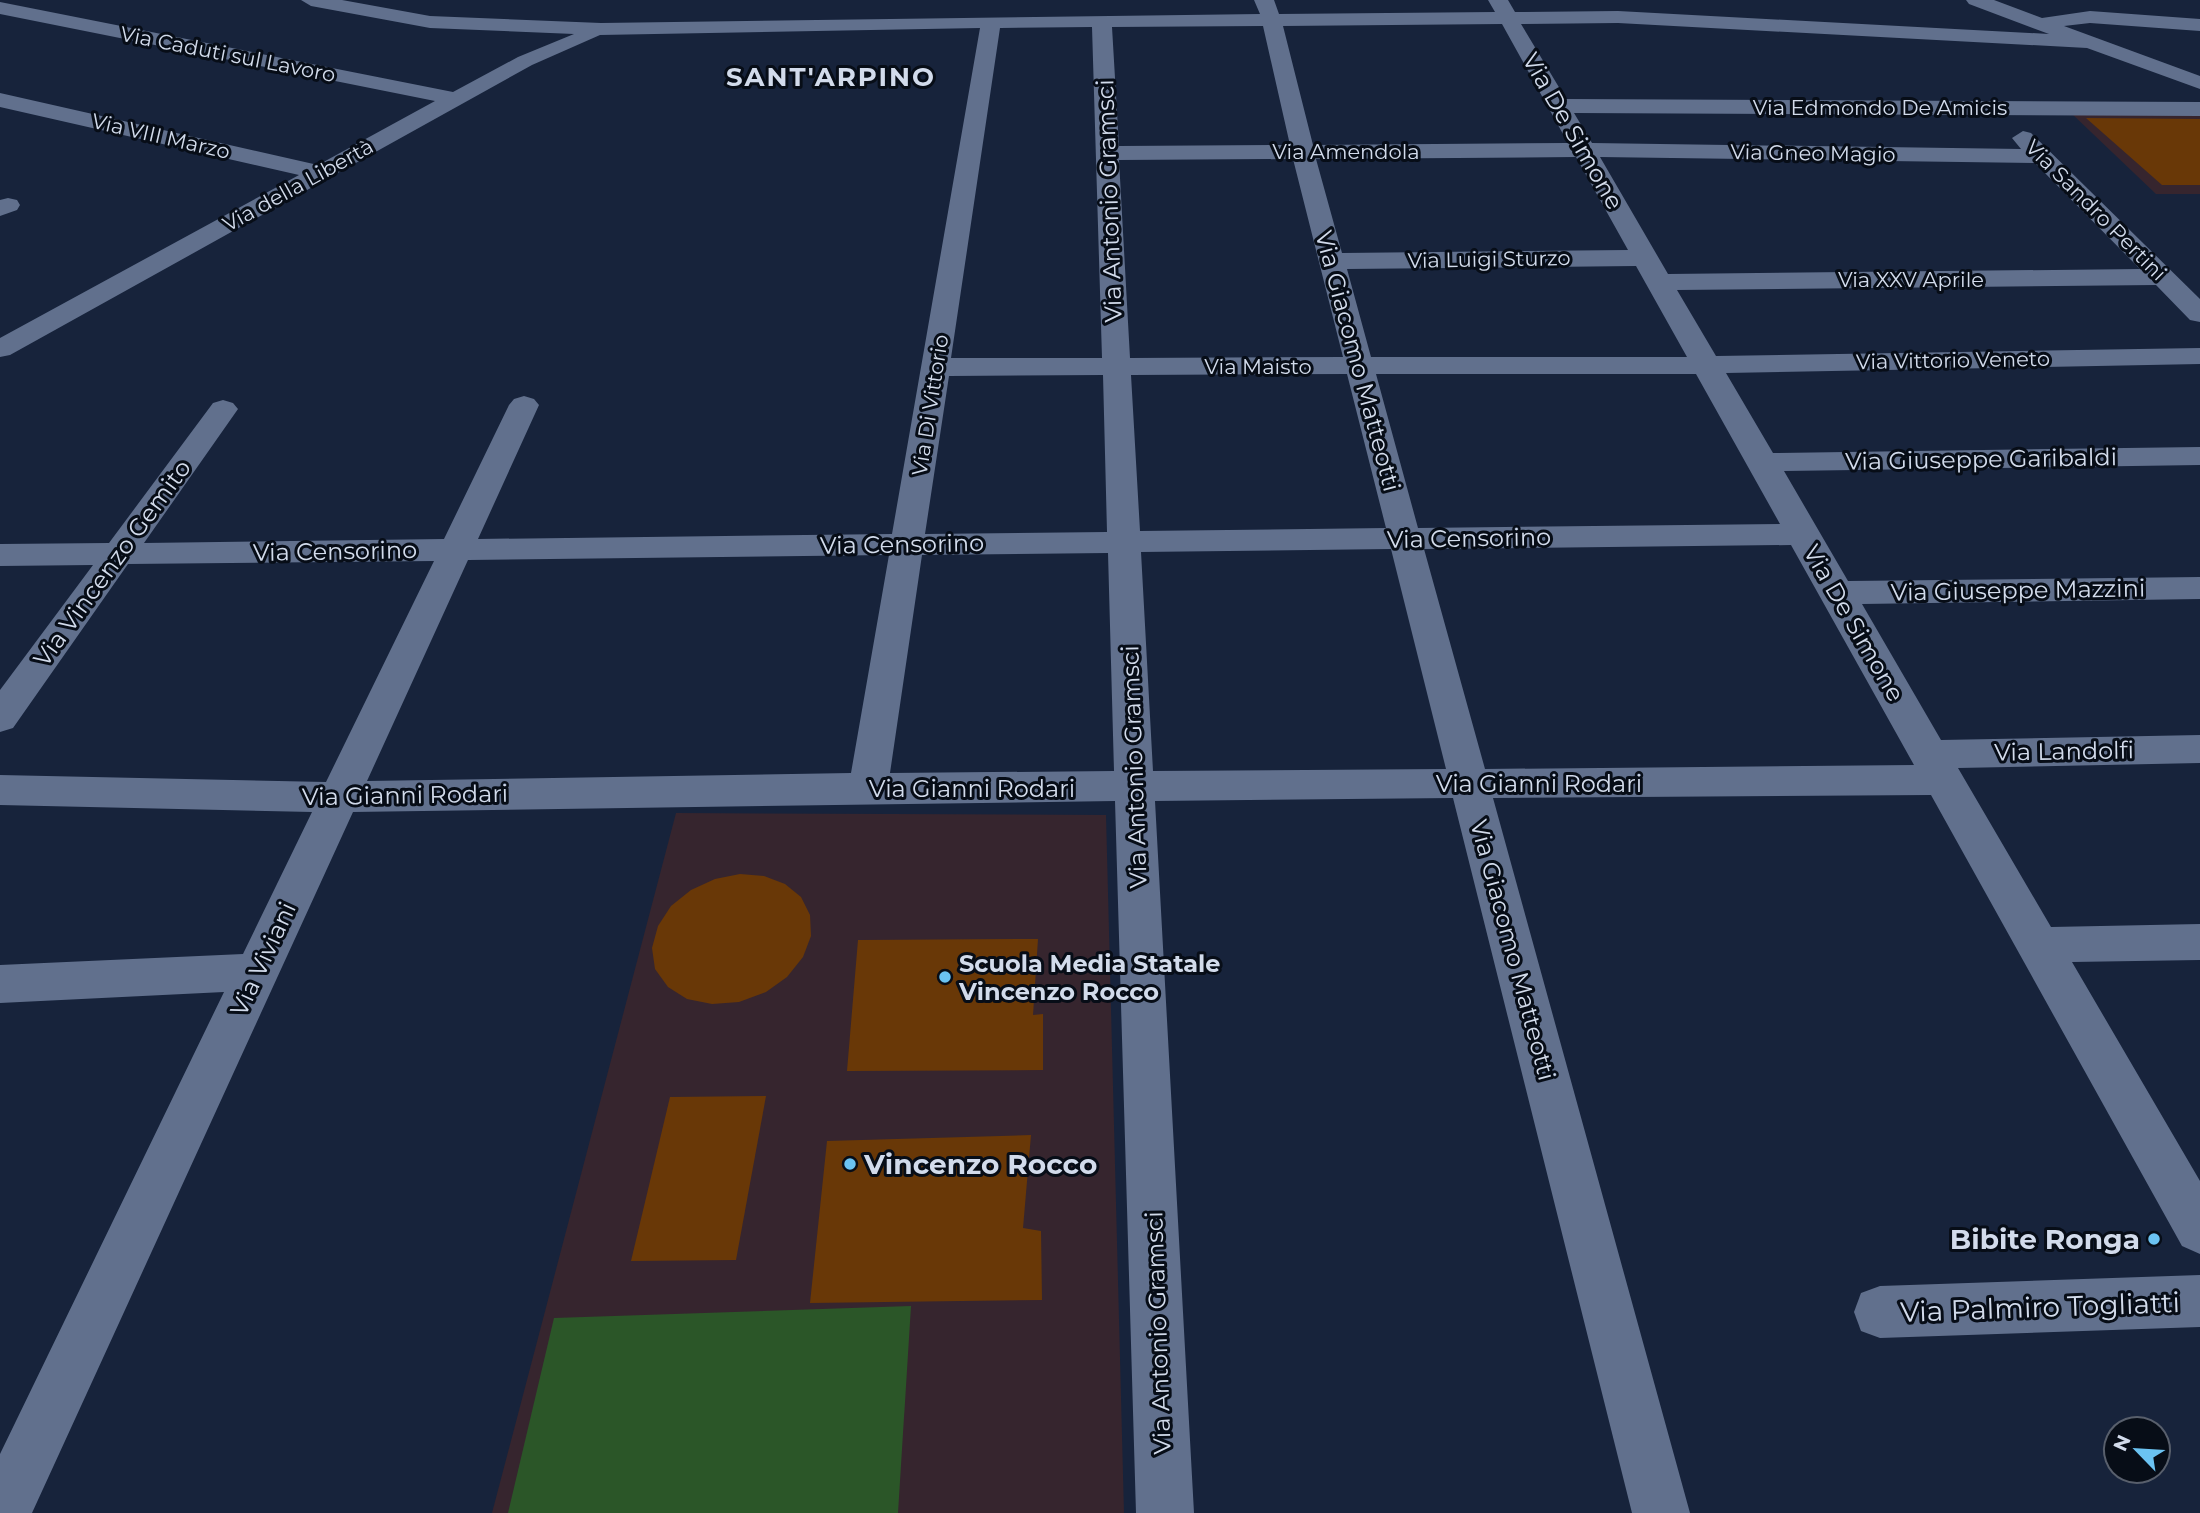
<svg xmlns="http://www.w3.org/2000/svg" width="2200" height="1513" font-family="Montserrat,sans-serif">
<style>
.education{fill:#36252e}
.green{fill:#2b5628}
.building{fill:#693807}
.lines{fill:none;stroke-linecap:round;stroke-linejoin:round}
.minor{fill:#61708d;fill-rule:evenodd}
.poi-dot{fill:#6bc3f2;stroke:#070d17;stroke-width:2.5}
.labels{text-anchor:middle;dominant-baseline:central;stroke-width:6;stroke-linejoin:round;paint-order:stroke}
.far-street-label{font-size:21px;fill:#d2dbeb;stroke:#070d17}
.street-label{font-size:24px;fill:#d2dbeb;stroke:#070d17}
.poi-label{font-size:24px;font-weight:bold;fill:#d2dbeb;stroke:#070d17;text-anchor:start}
.far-district-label{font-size:26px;font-weight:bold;letter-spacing:2px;fill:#d2dbeb;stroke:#070d17}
.near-poi-label{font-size:28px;font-weight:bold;fill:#d2dbeb;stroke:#070d17;text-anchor:start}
.near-street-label{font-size:28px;fill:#d2dbeb;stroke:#070d17}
</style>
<rect width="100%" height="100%" fill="#17233b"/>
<g class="education">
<polygon points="2070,112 2200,113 2200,194 2156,194"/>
<polygon points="676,813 1106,815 1124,1513 492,1513"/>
</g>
<polygon class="green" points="911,1306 898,1513 508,1513 554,1318"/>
<g class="building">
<polygon points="2086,118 2200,119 2200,185 2162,185"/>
<polygon points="740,874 764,876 785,884 801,897 810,915 811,936 803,957 787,977 766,992 739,1002 712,1004 687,999 668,987 655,969 652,948 658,926 671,906 691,890 715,879"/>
<polygon points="1038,939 1033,1015 1043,1014 1043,1070 847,1071 858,940"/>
<polygon points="766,1096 736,1260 631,1261 670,1097"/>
<polygon points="1031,1135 1023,1228 1041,1231 1042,1300 810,1303 827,1141"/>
</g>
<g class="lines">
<g class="minor">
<path d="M301,0H342L430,16L601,23L1260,14L1254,0H1274L1279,14L1495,12L1488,0H1508L1515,12L1618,11L2049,34L1969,4L1966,0H1994L2042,18L2090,11L2200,19V31L2090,23L2064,26L2200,76V89L2087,48L1618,23L1521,24L1566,99L2200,102V116L1574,113L1592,143L2021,149L2012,138L2023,131L2031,133L2200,299V322L2190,320L2156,285L1677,290L1716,356L2200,348V364L1726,373L1773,453L2200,447V465L1784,471L1848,581L2200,577V599L1862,604L1941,740L2200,735V763L1958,768L2051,927L2200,924V960L2072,962L2200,1181V1254L2182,1246L1931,795L1493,798L1690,1513H1632L1453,798L1155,801L1194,1513H1136L1115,801L353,812L32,1513H0V1454L224,992L0,1003V965L243,954L312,812L0,805V775L326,782L434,561L128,564L13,728L0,732V690L93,565L0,566V544L109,543L213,403L223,400L233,403L238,409L144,543L444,539L509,405L514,399L524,396L534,399L539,405L478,539L892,534L980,28L600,35L532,65L10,355L0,357V338L299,175L0,107V93L318,165L435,101L0,14V2L453,92L518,57L574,34L430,28L311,6ZM1502,24L1568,143L1313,145L1283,26ZM1263,26L1290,145L1119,146L1112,27ZM1092,27L1102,358H951L1000,28ZM1576,157L1628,250L1342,253L1316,159ZM1600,157L2035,163L2140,269L1668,274ZM1293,159L1343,357L1130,358L1119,160ZM1636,266L1687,357H1371L1347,269ZM1347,374L1386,528L1140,531L1131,375ZM1376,374H1696L1780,524L1418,528ZM1103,375L1107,532L925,534L949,376ZM1791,545L1914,765L1485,769L1424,549ZM1391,549L1446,769L1153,771L1141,552ZM1108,553L1114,771L890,773L922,555ZM889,555L851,773L367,781L468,560Z"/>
<polygon points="8,198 17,200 20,205 17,210 0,216 0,200"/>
<polygon points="2200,1275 2200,1327 1880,1338 1861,1331 1854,1312 1861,1293 1880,1286"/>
</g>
</g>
<g class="poi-dot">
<circle cx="945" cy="977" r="7"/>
<circle cx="850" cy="1164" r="7"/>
<circle cx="2154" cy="1239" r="7"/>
</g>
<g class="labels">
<g class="far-street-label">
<text transform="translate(228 54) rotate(11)">Via Caduti sul Lavoro</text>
<text x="1880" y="107">Via Edmondo De Amicis</text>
<text transform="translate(161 136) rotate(13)">Via VIII Marzo</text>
<text x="1346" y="151">Via Amendola</text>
<text transform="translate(1813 153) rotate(1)">Via Gneo Magio</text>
<text transform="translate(298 185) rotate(-29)">Via della Libertà</text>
<text transform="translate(2096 210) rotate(45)">Via Sandro Pertini</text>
<text transform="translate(1489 259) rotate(-1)">Via Luigi Sturzo</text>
<text x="1911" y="279">Via XXV Aprile</text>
<text transform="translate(1953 360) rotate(-1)">Via Vittorio Veneto</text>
<text x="1258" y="366">Via Maisto</text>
<text transform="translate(930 405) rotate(-81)">Via Di Vittorio</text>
</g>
<g class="street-label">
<text transform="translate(1573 131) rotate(60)">Via De Simone</text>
<text transform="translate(1109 201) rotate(-92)">Via Antonio Gramsci</text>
<text transform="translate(1358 361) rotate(75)">Via Giacomo Matteotti</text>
<text transform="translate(1981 459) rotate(-1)">Via Giuseppe Garibaldi</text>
<text transform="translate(1469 538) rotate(-1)">Via Censorino</text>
<text transform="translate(902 544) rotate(-1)">Via Censorino</text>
<text transform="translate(335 551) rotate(-1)">Via Censorino</text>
<text transform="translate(112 563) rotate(-54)">Via Vincenzo Gemito</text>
<text transform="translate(2018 590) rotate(-1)">Via Giuseppe Mazzini</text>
<text transform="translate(1854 623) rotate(60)">Via De Simone</text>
<text transform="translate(2064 751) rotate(-1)">Via Landolfi</text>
<text transform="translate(1134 767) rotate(-92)">Via Antonio Gramsci</text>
<text x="1539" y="783">Via Gianni Rodari</text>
<text x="972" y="788">Via Gianni Rodari</text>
<text transform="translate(405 795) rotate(-1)">Via Gianni Rodari</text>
<text transform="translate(1513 950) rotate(75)">Via Giacomo Matteotti</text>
<text transform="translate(263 959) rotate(-65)">Via Viviani</text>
<text transform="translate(1158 1333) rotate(-92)">Via Antonio Gramsci</text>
</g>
<g class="poi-label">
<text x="959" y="963">Scuola Media Statale<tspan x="959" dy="28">Vincenzo Rocco</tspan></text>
</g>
<g class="far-district-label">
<text x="831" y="77">SANT'ARPINO</text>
</g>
<g class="near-poi-label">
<text x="864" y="1164">Vincenzo Rocco</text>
<text x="2140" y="1239" text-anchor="end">Bibite Ronga</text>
</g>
<g class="near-street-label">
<text transform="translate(2040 1307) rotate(-2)">Via Palmiro Togliatti</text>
</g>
</g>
<g transform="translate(2137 1450) rotate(295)"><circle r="33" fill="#070d17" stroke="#585f6c" stroke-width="2"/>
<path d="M0-5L12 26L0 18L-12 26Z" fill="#6bc3f2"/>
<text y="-10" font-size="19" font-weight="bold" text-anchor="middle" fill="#d2dbeb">N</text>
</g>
</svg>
